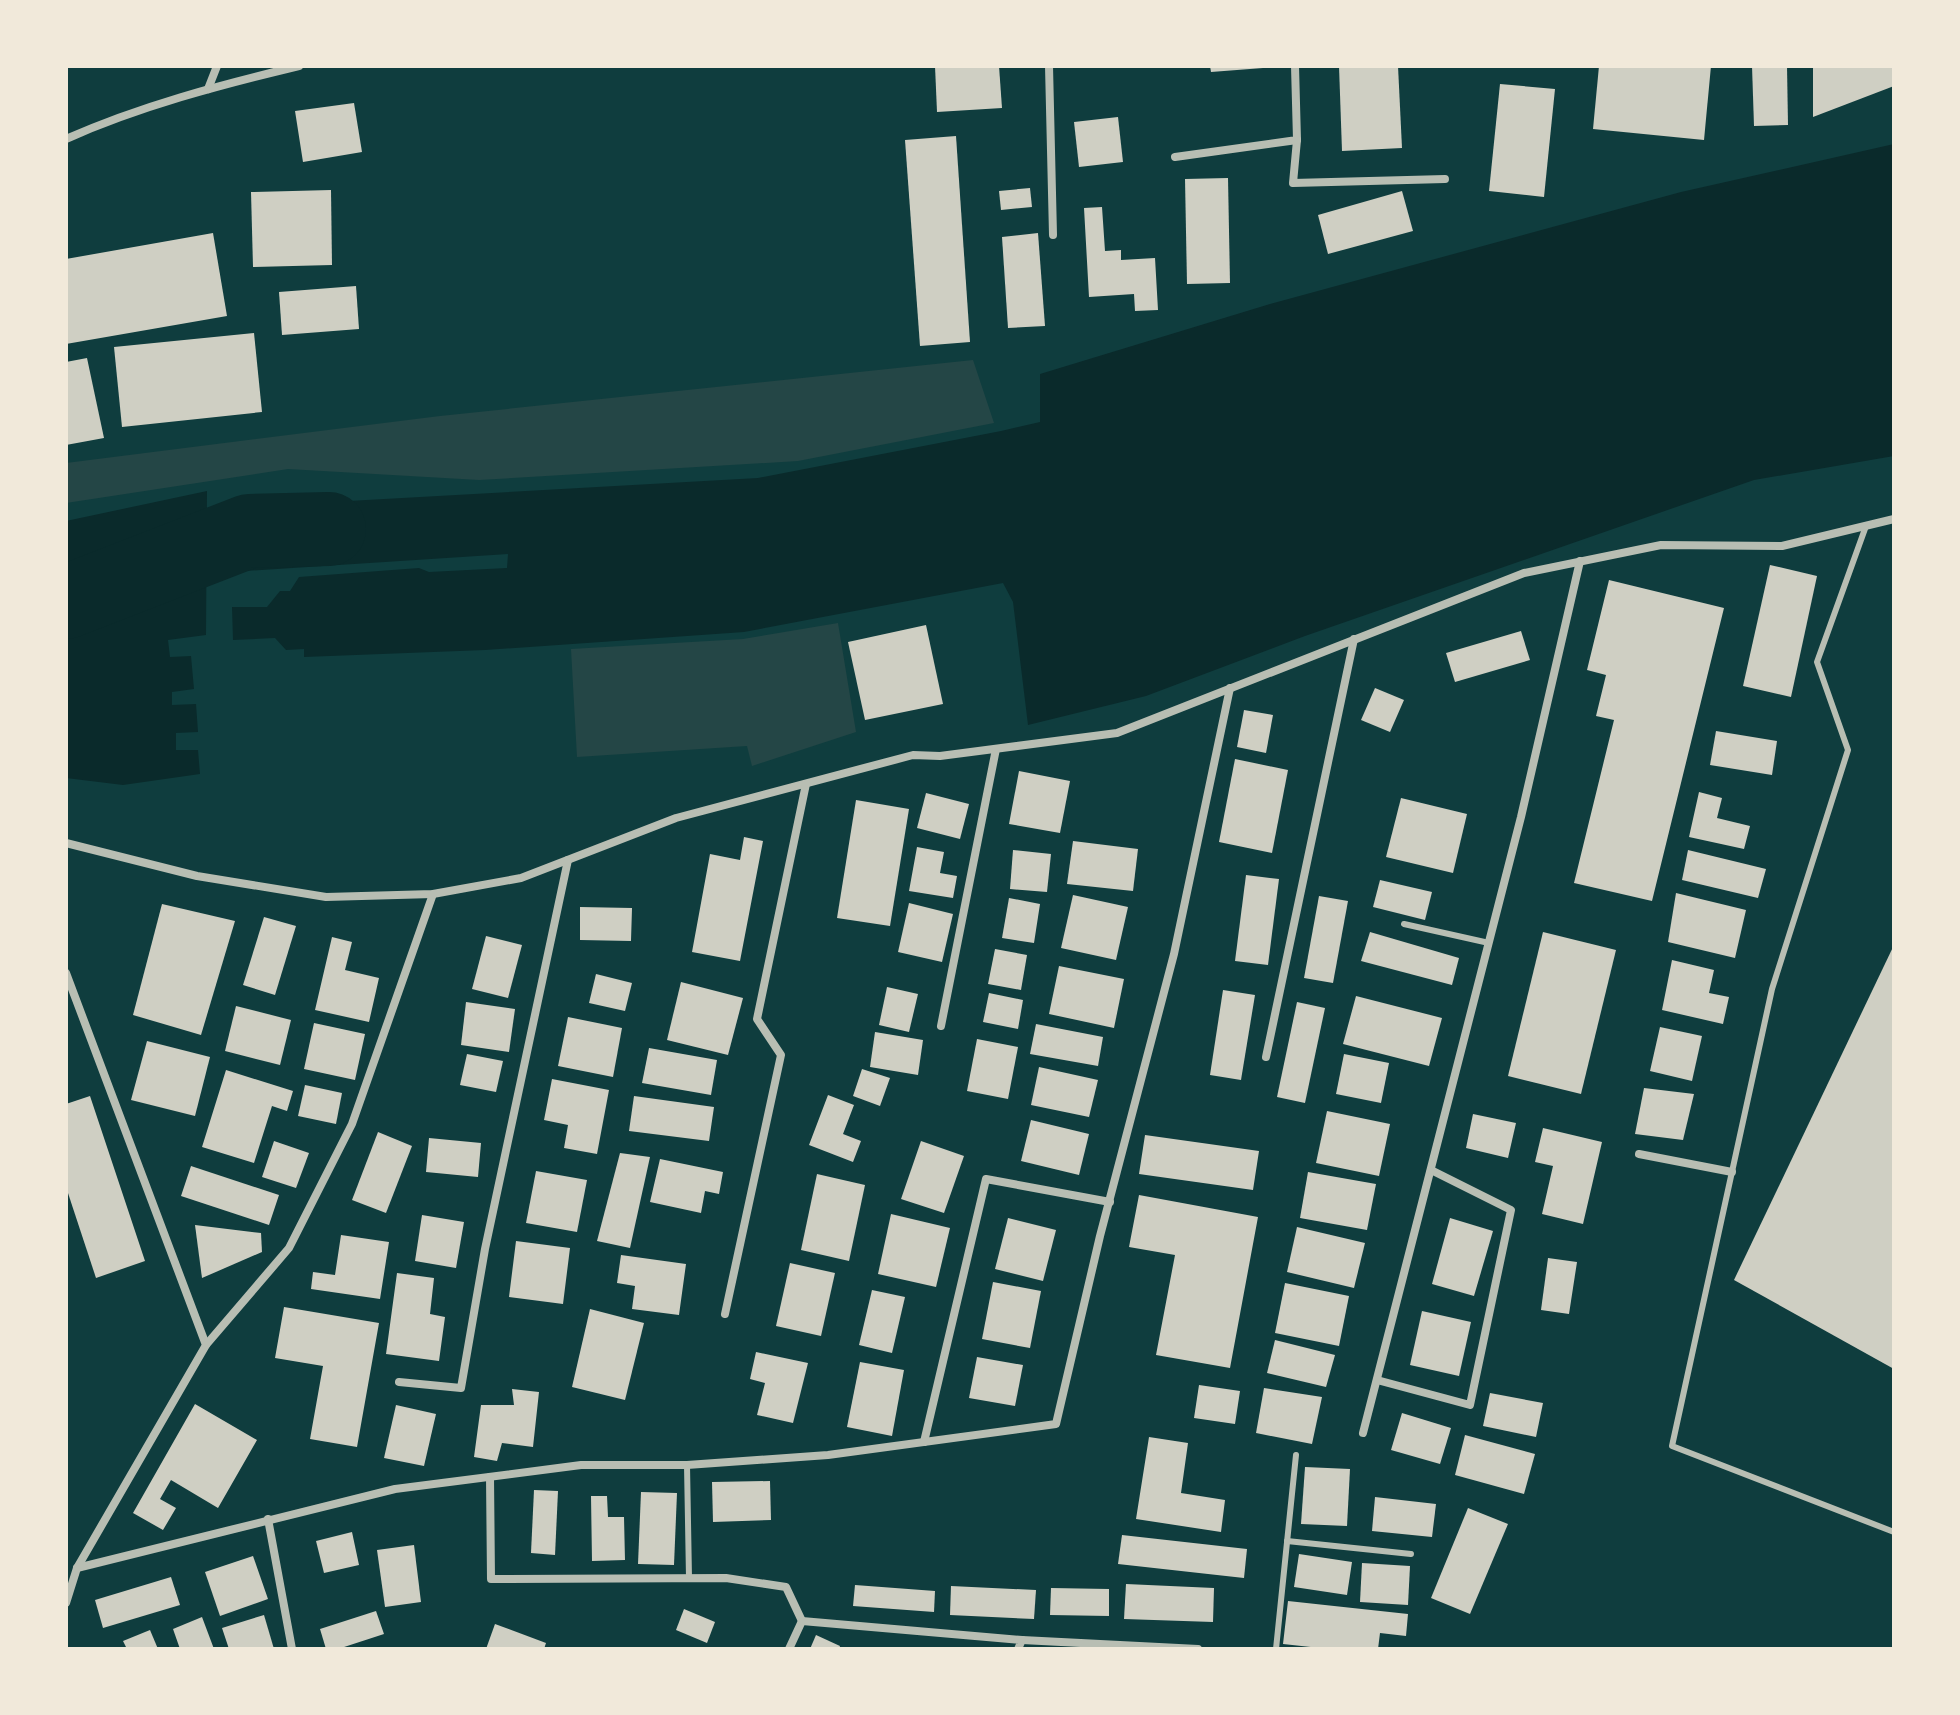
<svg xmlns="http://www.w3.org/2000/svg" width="1960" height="1715" font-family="'Zilla Slab',serif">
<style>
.green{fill:#244646}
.water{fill:#0a2a2b}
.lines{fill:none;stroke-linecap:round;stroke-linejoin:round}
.river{stroke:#0a2a2b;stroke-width:74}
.building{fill:#cfcfc3}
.service{stroke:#b8beb3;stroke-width:6}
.minor{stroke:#b8beb3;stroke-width:8}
</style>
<rect width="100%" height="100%" fill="#0f3d3e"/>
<g class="green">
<polygon points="973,360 994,423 798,461 479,480 288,469 66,503 66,463 440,416"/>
<polygon points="838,623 856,732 752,766 747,746 577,757 571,649 743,639"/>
</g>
<g class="water">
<polygon points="1894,144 1894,456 1754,480 1305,636 1146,696 1028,725 1013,602 1003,583 744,632 485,650 304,657 304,649 286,650 275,638 233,640 232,607 267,607 280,591 290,591 299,577 419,568 429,572 507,568 508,554 229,572 225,508 758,478 1001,431 1040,422 1040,374 1270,304 1681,192"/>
<polygon points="207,491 206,635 168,640 170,657 191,656 194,689 172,692 172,705 196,704 198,732 176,733 176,750 198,750 200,774 123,785 66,778 66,521"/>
</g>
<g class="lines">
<polyline class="river" points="66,602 249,531 329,529"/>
</g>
<g class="building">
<polygon points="935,66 999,66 1002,108 937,112"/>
<polygon points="1210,66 1263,66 1263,68 1211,72"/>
<polygon points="1339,66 1398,66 1402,148 1342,151"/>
<polygon points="1599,66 1711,66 1704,140 1593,129"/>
<polygon points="1752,66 1787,66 1788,125 1754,126"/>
<polygon points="1813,66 1894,66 1894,86 1813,117"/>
<polygon points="1500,84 1555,89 1544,197 1489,191"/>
<polygon points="354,103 362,152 303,162 295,111"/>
<polygon points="1118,117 1123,162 1079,167 1074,122"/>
<polygon points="956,136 970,342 920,346 905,140"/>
<polygon points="1228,178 1230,283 1187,284 1185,179"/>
<polygon points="1030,188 1032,207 1001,210 999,191"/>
<polygon points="331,190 332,265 253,267 251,192"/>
<polygon points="1402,191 1413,231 1328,254 1318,215"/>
<polygon points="1102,207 1105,251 1121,250 1121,260 1155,258 1158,310 1135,311 1134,294 1089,297 1084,208"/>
<polygon points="213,233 227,316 66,344 66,259"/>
<polygon points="1038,233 1045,326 1008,328 1002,237"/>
<polygon points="356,286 359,329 282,335 279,292"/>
<polygon points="254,333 262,412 122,427 114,347"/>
<polygon points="87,358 104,438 66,445 66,362"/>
<polygon points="1770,565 1817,576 1791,697 1743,686"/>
<polygon points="1609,580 1724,608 1652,901 1574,883 1614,720 1596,716 1606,675 1587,670"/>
<polygon points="926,625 943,704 865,720 848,642"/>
<polygon points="1521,631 1530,660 1455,682 1446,653"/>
<polygon points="1375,688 1404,700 1390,732 1361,720"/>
<polygon points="1244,710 1273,715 1266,753 1237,747"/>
<polygon points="1716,731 1777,741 1772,775 1710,765"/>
<polygon points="1235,759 1288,770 1272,853 1219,842"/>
<polygon points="1019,771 1070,781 1060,833 1009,824"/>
<polygon points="1699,792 1722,798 1717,818 1750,826 1744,849 1689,837"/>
<polygon points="926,793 969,804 960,839 917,828"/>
<polygon points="1401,798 1467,814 1453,873 1386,857"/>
<polygon points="856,800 909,809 890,926 837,918"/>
<polygon points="744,837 763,841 740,961 692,952 710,854 740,860"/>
<polygon points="1073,841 1138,849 1133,891 1067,884"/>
<polygon points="917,847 944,852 940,873 957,876 953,898 909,891"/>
<polygon points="1013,850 1051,854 1047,892 1010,889"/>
<polygon points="1688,850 1766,869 1758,898 1682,880"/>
<polygon points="1246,875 1279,879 1268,965 1235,961"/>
<polygon points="1380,880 1432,892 1425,920 1373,907"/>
<polygon points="1676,893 1746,910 1735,958 1668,942"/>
<polygon points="1073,895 1128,907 1116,960 1061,948"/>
<polygon points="1319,896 1348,901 1333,983 1304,978"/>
<polygon points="1009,898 1040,904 1034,943 1002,938"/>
<polygon points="909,903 953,914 942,962 898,952"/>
<polygon points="162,904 235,921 201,1035 133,1015"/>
<polygon points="580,907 632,908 631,941 580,940"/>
<polygon points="264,917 296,926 275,995 243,985"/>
<polygon points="1370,932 1459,958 1452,985 1361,961"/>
<polygon points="1543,932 1616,950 1581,1094 1508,1076"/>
<polygon points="486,936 522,945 508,998 472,989"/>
<polygon points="332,937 352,942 345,970 379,978 369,1022 315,1010"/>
<polygon points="1894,945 1894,1369 1734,1280"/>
<polygon points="995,949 1027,955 1021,990 988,984"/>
<polygon points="1672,960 1714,970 1709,993 1729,997 1723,1024 1662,1010"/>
<polygon points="1059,966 1124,979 1114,1028 1049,1014"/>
<polygon points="596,974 632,983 625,1011 589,1003"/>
<polygon points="681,982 743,998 728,1055 667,1040"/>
<polygon points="887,987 918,994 909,1032 879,1025"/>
<polygon points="1223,990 1255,995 1241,1080 1210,1075"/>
<polygon points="989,993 1023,1000 1018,1029 983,1022"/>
<polygon points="1356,996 1442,1018 1429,1066 1343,1044"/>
<polygon points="466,1002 515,1009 509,1052 461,1045"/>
<polygon points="1297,1002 1325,1008 1305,1103 1277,1097"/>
<polygon points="236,1006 291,1020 280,1065 225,1051"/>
<polygon points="568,1017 622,1028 613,1077 558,1066"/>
<polygon points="314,1023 365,1034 355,1080 304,1069"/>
<polygon points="1036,1024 1103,1037 1098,1066 1030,1054"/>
<polygon points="1660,1027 1702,1036 1692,1081 1650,1071"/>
<polygon points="875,1032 923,1040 918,1075 870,1067"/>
<polygon points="977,1039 1018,1047 1008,1099 967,1091"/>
<polygon points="147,1041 210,1057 195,1116 131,1100"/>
<polygon points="649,1048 717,1060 711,1095 642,1083"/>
<polygon points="467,1054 503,1061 496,1092 460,1085"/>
<polygon points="1344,1054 1389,1063 1381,1103 1336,1094"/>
<polygon points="1039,1067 1098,1080 1089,1117 1031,1105"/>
<polygon points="862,1069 890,1078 880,1106 853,1096"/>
<polygon points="226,1070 293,1091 287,1111 272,1106 254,1163 202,1147"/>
<polygon points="552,1079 609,1090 597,1154 564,1148 568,1125 544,1120"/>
<polygon points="305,1085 342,1093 336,1124 298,1116"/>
<polygon points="1644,1088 1694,1094 1683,1140 1635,1134"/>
<polygon points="828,1095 854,1105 843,1134 861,1141 853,1162 809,1145"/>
<polygon points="90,1096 145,1261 96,1278 66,1187 66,1104"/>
<polygon points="634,1096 714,1107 709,1141 629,1131"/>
<polygon points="1327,1111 1390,1124 1379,1176 1316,1163"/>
<polygon points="1473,1114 1516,1123 1508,1158 1466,1148"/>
<polygon points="1031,1120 1089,1134 1079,1175 1021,1161"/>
<polygon points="1543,1128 1602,1142 1583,1224 1542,1214 1553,1166 1535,1162"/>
<polygon points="378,1132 412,1146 386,1213 352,1200"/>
<polygon points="1145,1135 1259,1151 1253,1190 1139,1174"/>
<polygon points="429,1138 481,1143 478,1177 426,1172"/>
<polygon points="274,1141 309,1153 296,1188 262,1177"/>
<polygon points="921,1141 964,1156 944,1213 901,1199"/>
<polygon points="620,1153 650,1157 630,1248 597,1241"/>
<polygon points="660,1159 723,1172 719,1194 705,1191 701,1213 650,1202"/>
<polygon points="191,1166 279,1195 269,1225 181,1196"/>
<polygon points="536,1171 587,1180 577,1232 526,1223"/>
<polygon points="1308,1172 1376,1184 1367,1230 1300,1218"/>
<polygon points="817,1174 865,1185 849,1261 801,1250"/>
<polygon points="1139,1195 1258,1217 1230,1368 1156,1355 1175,1255 1129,1247"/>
<polygon points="891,1214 950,1228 936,1287 878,1274"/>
<polygon points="422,1215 464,1222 456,1268 415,1261"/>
<polygon points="1008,1218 1056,1230 1043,1281 995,1269"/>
<polygon points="1450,1218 1493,1231 1474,1296 1432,1284"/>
<polygon points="195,1225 261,1233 262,1252 202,1278"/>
<polygon points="1297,1227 1365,1243 1354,1288 1287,1272"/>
<polygon points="341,1235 389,1242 380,1299 311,1289 313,1272 335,1275"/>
<polygon points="516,1241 570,1248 563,1304 509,1297"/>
<polygon points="621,1255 686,1264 679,1315 632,1309 635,1286 617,1283"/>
<polygon points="1548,1258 1577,1262 1569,1314 1541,1310"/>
<polygon points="790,1263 835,1273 821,1336 776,1326"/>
<polygon points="397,1273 434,1278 430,1314 445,1317 439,1361 386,1354"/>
<polygon points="993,1282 1041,1291 1030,1348 982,1339"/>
<polygon points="1285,1283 1349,1296 1339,1346 1275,1333"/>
<polygon points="872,1290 905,1297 892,1353 859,1345"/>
<polygon points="284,1307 379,1323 357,1447 310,1439 323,1366 275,1358"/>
<polygon points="590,1309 644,1323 625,1400 572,1387"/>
<polygon points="1422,1311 1471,1322 1459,1376 1410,1365"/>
<polygon points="1275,1340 1335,1355 1326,1387 1267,1373"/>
<polygon points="756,1352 808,1363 793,1423 757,1415 765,1383 750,1379"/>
<polygon points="977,1357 1023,1365 1015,1406 969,1398"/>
<polygon points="860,1362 904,1370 892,1436 847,1427"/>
<polygon points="1199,1385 1240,1391 1235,1424 1194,1418"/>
<polygon points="1264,1388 1322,1397 1312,1444 1256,1433"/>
<polygon points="512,1389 539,1392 533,1447 502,1443 497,1461 474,1457 481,1405 514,1405"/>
<polygon points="1490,1393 1543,1403 1536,1437 1483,1426"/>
<polygon points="195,1404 257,1440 218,1508 171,1480 160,1499 176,1508 163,1530 133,1513"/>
<polygon points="396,1405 436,1414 424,1466 384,1458"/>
<polygon points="1402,1413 1451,1428 1440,1464 1391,1450"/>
<polygon points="1465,1435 1535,1454 1524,1494 1455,1475"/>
<polygon points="1149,1437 1188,1443 1181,1493 1225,1500 1221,1532 1136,1519"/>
<polygon points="1305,1467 1350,1469 1347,1526 1301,1524"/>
<polygon points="770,1481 771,1520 713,1522 712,1482"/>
<polygon points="534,1490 558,1491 555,1555 531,1553"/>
<polygon points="641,1492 677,1493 674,1565 638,1564"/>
<polygon points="591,1496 607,1496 608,1517 624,1517 625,1560 592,1561"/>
<polygon points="1375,1497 1436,1504 1432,1537 1372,1531"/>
<polygon points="1468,1508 1508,1524 1470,1614 1431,1598"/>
<polygon points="352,1532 359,1565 324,1573 316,1541"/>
<polygon points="1122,1535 1247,1549 1244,1578 1118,1564"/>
<polygon points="414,1545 421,1602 385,1607 377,1550"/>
<polygon points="1299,1554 1352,1562 1347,1595 1294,1587"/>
<polygon points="253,1556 268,1599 220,1616 205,1572"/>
<polygon points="1362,1563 1410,1566 1408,1605 1360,1602"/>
<polygon points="171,1577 180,1605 103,1628 95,1600"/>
<polygon points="1126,1584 1214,1588 1213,1622 1124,1619"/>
<polygon points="855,1585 935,1591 934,1612 853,1606"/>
<polygon points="951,1586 1036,1590 1034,1619 950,1615"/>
<polygon points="1051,1588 1109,1589 1109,1616 1050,1615"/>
<polygon points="1288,1601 1408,1614 1406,1636 1380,1633 1378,1649 1329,1649 1283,1644"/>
<polygon points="684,1609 715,1622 707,1643 676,1630"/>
<polygon points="376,1611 384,1634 338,1649 326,1649 320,1629"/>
<polygon points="264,1615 274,1649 229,1649 222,1628"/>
<polygon points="202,1617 214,1649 180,1649 173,1629"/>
<polygon points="495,1624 546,1643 544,1649 486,1649"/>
<polygon points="150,1630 158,1649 127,1649 123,1641"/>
<polygon points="816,1635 840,1646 839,1649 810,1649"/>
</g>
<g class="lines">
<g class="service">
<polyline points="1866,526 1817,662 1848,750 1772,989 1672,1446 1894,1532"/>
<polyline points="1404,924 1489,943"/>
<polyline points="687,1465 689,1578"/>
<polyline points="1287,1541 1411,1554"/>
<polyline points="1276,1649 1296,1455"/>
</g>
<g class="minor">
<polyline points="1049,66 1053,235"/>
<polyline points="208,89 217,66"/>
<path d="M66,139C140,106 220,85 299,66"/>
<polyline points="1297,140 1293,183 1445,179"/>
<polyline points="1175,157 1297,140 1295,66"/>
<polyline points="66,843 197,876 326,897 433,894 521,878 676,818 913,755 940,756 1117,733 1524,573 1661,545 1782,546 1894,519"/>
<polyline points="66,973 206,1345 77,1568 66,1603"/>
<polyline points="941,1026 996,749"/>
<polyline points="1266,1057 1354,639"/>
<polyline points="1639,1154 1732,1172"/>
<polyline points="725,1314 781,1055 757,1019 806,784"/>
<polyline points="206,1345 289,1248 352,1124 433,894"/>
<polyline points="1377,1380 1470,1405 1511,1210 1431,1170"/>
<polyline points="399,1382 461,1388 485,1249 568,860"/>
<polyline points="1363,1433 1521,817 1580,561"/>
<polyline points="924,1442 986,1179 1110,1202"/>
<polyline points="490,1477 491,1579 726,1578 786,1587 802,1621"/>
<polyline points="268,1519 292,1649"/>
<polyline points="77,1568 395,1489 581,1465 687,1465 828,1455 1056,1424 1100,1236 1174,954 1230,688"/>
<polyline points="1022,1640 1198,1649"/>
<polyline points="789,1649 802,1621 1022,1640 1018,1649"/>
</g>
</g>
<rect width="1960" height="1715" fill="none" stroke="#f1e9da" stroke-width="136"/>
</svg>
